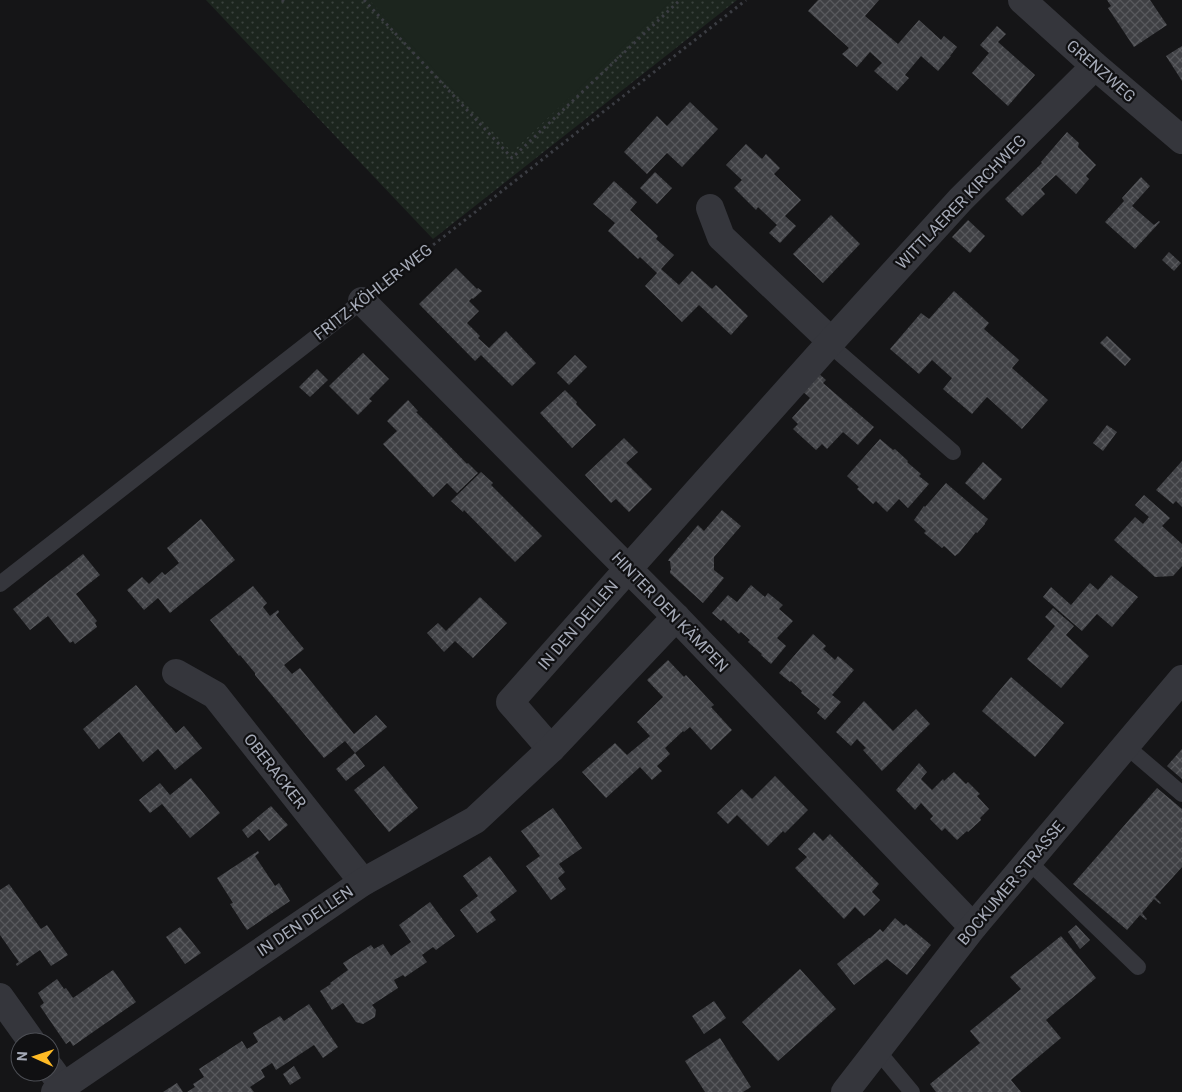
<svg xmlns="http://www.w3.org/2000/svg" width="1182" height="1092" font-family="Roboto,sans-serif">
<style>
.park{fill:url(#park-dots)}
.pitch{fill:#1c251e}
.building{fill:url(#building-cross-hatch)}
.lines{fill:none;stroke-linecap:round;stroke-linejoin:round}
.path{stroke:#3b3d43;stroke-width:3;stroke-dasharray:2.5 4;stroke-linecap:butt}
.lane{stroke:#35363c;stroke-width:16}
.street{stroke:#35363c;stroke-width:28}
.labels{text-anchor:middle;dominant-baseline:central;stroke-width:4.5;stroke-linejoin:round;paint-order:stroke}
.street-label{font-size:16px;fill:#a6abb8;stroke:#101012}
</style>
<defs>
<pattern id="park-dots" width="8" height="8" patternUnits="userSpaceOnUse" patternTransform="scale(1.25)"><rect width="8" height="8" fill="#1c251e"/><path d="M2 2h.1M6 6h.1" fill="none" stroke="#3a423d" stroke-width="1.8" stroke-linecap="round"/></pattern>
<pattern id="building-cross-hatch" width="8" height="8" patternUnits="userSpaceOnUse" patternTransform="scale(1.25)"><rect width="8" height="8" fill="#3f4044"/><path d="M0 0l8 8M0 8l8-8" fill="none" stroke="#58595d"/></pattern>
</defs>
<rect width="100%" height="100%" fill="#151517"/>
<polygon class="park" points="206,0 737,0 433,239"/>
<polygon class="pitch" points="369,0 672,0 512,152"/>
<g class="building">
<polygon points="818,0 879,0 865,16 898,44 919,20 941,40 944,36 957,47 950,56 951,56 938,71 921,56 905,75 909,78 897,91 874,71 882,63 870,52 857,67 842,54 849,48 808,11"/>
<polygon points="1107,0 1150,0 1167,25 1134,47 1108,8 1111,6"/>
<polygon points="997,26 1006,34 998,42 1035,75 1008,106 972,73 989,53 980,45"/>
<polygon points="1182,46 1182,81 1166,56"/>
<polygon points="690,102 718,129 682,167 667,153 647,174 624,152 657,116 667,126"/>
<polygon points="1067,132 1079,143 1078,147 1096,165 1086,176 1089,179 1076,194 1056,175 1041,189 1045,194 1022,216 1005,199 1042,163 1041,162"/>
<polygon points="746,144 762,159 766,154 780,168 774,174 801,200 785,216 796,226 780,243 769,233 777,225 758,207 756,210 734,188 742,180 726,165"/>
<polygon points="655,172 672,188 657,204 640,188"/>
<polygon points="1141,177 1150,186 1132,206 1154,225 1159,221 1160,222 1135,249 1105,222 1124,201 1122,198"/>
<polygon points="614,181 637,202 630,210 658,236 656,239 674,255 661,269 679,285 692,271 712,289 716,285 748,316 731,335 699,305 682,322 645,286 657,273 640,257 638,259 608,231 615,223 593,204"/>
<polygon points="831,215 860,244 823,283 793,254"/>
<polygon points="968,220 985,236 970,253 952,237"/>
<polygon points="1169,252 1181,263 1174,271 1162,260"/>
<polygon points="456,268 477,289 478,288 482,291 473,299 472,298 469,301 479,311 467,323 480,336 478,338 489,348 506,331 536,363 512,386 481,355 475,361 419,304"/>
<polygon points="954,291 989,323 984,329 1019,360 1012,368 1048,400 1022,429 987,397 972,414 943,389 952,378 932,360 919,374 890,349 921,313 929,319"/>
<polygon points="1107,336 1131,359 1125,366 1100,343"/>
<polygon points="363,353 389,379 369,399 372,401 358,415 329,386"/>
<polygon points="575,355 587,367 569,385 557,373"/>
<polygon points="317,369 328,380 310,397 299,387"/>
<polygon points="817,372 826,380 823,383 874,427 858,445 843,432 827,449 822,444 816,450 793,429 798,424 792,418 810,398 801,390"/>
<polygon points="565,390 577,402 576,404 596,425 572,448 540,413"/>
<polygon points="408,400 418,411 416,412 442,438 467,464 468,463 478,473 457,493 447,483 433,497 383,444 397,431 387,421"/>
<polygon points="1107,425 1117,432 1103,451 1093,443"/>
<polygon points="624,438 638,452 626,463 652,489 629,512 616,499 611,503 585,475"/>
<polygon points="880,439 893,450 895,449 908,461 907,462 921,474 919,476 929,484 908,508 899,499 887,512 876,501 873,504 857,489 859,487 847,476"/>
<polygon points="1182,461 1182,507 1176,501 1173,504 1156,490"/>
<polygon points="983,462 1002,479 984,500 965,483"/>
<polygon points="481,472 493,483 491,485 542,536 515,562 464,510 463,512 451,501"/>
<polygon points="946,483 988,519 985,523 985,524 977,533 976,532 959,553 955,556 944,546 942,548 924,533 926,531 914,520 924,506 925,507"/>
<polygon points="1144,495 1170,518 1162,526 1182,544 1182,566 1173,576 1155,577 1114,540 1135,517 1143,524 1149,517 1135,505"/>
<polygon points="722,510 741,526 714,557 714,570 724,578 703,603 670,573 670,571 671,570 670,561 668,561 669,559 698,525 704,531"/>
<polygon points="201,519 235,560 170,613 158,598 144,610 127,590 142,577 149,584 162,572 165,575 179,563 167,548"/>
<polygon points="83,554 100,575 76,594 97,621 95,623 97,627 75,644 73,641 70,643 48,616 30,630 13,609"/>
<polygon points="1111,575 1138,597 1112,627 1097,614 1082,631 1043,597 1051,587 1071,605 1090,583 1098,590"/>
<polygon points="751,585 765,597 768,593 783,605 779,609 793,621 777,638 786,646 771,664 761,655 762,654 748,642 750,640 741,632 739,634 723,619 721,621 712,613 728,595 737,602"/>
<polygon points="253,586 267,603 263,607 270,616 278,610 279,612 276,615 304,649 284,665 292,674 300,668 354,734 376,715 387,727 355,753 365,766 346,781 336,769 355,753 345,741 324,758 255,675 255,673 240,655 239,656 210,620"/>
<polygon points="480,597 507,623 473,658 455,641 444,652 427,633 438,623 446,631"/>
<polygon points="1053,608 1074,626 1066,635 1089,656 1061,688 1027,659 1055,626 1045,617"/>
<polygon points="813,634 826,646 823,649 835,660 838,656 854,670 832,695 841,702 825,720 817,713 820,709 801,693 802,691 791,681 790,682 779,673"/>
<polygon points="668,660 684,677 686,675 714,705 711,707 732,730 711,750 690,727 684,732 683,731 665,748 670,754 657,766 662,771 652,780 640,767 606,798 582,772 615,743 627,755 650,736 637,722 663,697 647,680"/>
<polygon points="1011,677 1064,723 1035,757 982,711"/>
<polygon points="136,685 176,733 184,726 202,748 175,770 158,749 143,762 119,732 99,749 83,729"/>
<polygon points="864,701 893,731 916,709 930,724 882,771 863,750 866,748 857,739 851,746 836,732"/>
<polygon points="1182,749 1182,779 1167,766"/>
<polygon points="919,763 927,772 921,779 932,790 943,779 944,781 954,772 966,784 968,782 980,794 977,796 989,809 980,818 981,820 968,832 967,831 957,840 945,828 942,831 930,819 933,816 921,803 915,810 896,790"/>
<polygon points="384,766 418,808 389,832 354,790"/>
<polygon points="775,776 808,810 785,833 783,831 768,846 737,815 728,824 717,813 742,789 752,799"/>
<polygon points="191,778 220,813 190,838 162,804 150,813 139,800 160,783 170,795"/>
<polygon points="1157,788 1182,809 1182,867 1155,897 1161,903 1160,904 1154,899 1142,913 1147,919 1146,920 1140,915 1127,930 1073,884"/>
<polygon points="271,806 288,825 269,841 259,829 248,838 242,830"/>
<polygon points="553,808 582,848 559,864 565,872 558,878 566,889 551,900 526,866 540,856 521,831"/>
<polygon points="814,832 823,841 830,834 879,884 872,892 880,900 864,916 855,907 844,919 795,868 807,857 798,849"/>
<polygon points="258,851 259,853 255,856 275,886 279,883 290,901 247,930 230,904 233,903 217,878"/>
<polygon points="490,856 517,891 490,912 496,920 477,933 460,910 478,896 463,876"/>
<polygon points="9,884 41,929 47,925 68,955 51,966 40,950 17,966 16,964 19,962 0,935 0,890"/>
<polygon points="430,902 455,936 436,950 433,947 422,955 427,962 405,977 403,975 394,980 398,988 372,1005 376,1010 375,1017 363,1024 356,1022 343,1003 332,1010 320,991 331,984 330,983 348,970 343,963 371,945 374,949 383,944 391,956 411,942 399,925"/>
<polygon points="895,918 904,926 906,924 931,945 907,975 887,959 854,985 837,964 869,938 870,938 880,929 883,932"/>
<polygon points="1076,925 1090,940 1080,949 1068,932"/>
<polygon points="180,927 201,953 185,964 166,937"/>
<polygon points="1061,936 1096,978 1046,1020 1061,1038 1011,1080 1021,1092 936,1092 930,1084 980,1043 970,1031 1021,989 1010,977"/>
<polygon points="800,969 836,1009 778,1061 742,1022"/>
<polygon points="113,970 136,1002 73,1046 70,1041 66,1044 40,1006 44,1003 38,993 57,979 64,989 66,988 73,998"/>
<polygon points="714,1001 726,1018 704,1034 692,1016"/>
<polygon points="309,1004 338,1047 323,1058 314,1045 276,1070 272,1063 261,1070 265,1077 250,1087 254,1092 187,1092 195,1087 193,1084 204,1077 199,1069 242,1041 247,1049 258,1042 253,1033 280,1016 284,1021"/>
<polygon points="720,1038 751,1087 743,1092 705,1092 685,1061"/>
<polygon points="294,1066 301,1078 290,1085 283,1074"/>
<polygon points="177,1083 183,1092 163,1092"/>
</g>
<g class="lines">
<g class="path">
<polyline points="282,0 284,2 287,0"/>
<polyline points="364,0 512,158 680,0"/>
<polyline points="382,285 746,0"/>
</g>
<g class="lane">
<polyline points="829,344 953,452"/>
<polyline points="0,584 362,301"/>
<polyline points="1126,746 1182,794"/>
<polyline points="1029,862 1138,967"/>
<polyline points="877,1050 912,1092"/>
</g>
<g class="street">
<polyline points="1022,0 1095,66 1182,140"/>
<polyline points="710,208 721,237 831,341"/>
<polyline points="362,301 676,617 973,927"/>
<polyline points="176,673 215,695 363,882"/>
<polyline points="551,749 510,702 628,569 829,344 961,199 1095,66"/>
<polyline points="0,997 32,1042"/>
<polyline points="50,1068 63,1086"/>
<polyline points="55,1092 363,882 475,820 551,749 676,617"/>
<polyline points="845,1092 973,927 1182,679"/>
</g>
</g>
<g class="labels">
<g class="street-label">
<text transform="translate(1101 71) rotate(41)">GRENZWEG</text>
<text transform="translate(961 202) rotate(-46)">WITTLAERER KIRCHWEG</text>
<text transform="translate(373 292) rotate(-38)">FRITZ-KÖHLER-WEG</text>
<text transform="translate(670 612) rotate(46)">HINTER DEN KÄMPEN</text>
<text transform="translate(578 625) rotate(-49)">IN DEN DELLEN</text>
<text transform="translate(275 771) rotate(52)">OBERACKER</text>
<text transform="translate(1011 883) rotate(-50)">BOCKUMER STRASSE</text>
<text transform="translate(305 921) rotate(-34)">IN DEN DELLEN</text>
</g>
</g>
<g transform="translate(35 1057) rotate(273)"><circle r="24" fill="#101012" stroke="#4c4e54"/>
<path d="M0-4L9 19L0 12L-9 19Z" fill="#ffbb25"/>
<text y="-8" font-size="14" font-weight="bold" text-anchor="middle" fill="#a6abb8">N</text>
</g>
</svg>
